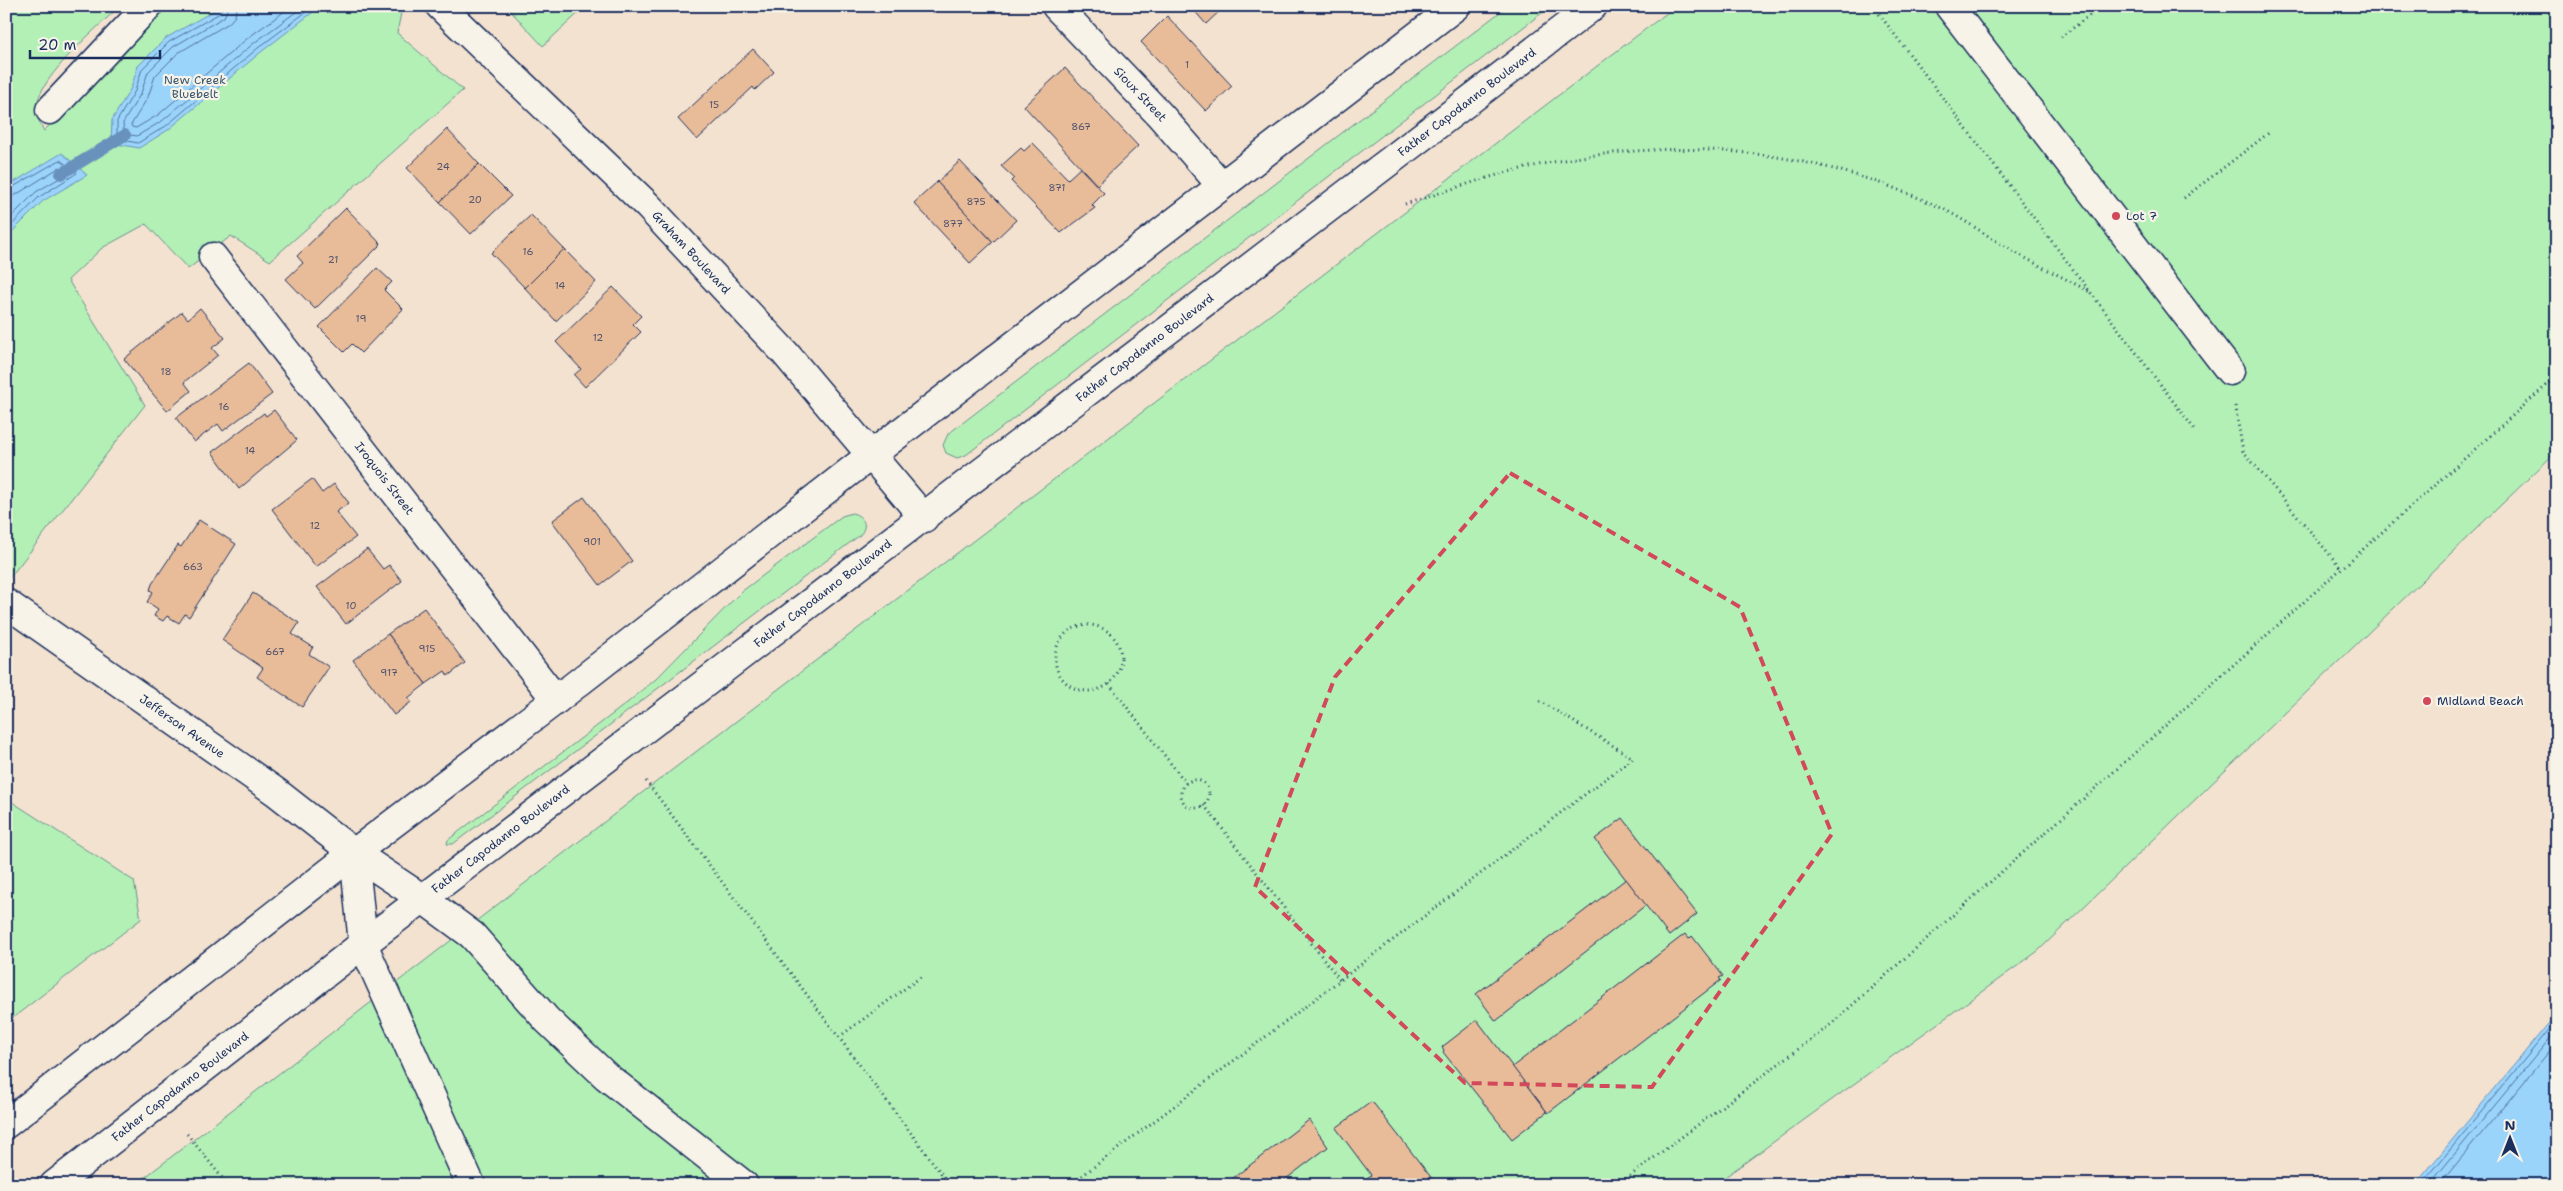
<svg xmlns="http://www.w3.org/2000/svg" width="2563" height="1191" font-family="'Shantell Sans',sans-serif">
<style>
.green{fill:#b3f0b5;stroke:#67908a}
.water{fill:#9bd4fb;stroke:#6892bc}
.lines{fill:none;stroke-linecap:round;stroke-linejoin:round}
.shore{stroke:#4e719d;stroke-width:1}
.stream{stroke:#6892bc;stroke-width:12}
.building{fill:#e9bc99;stroke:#1b2f5e}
.minor-casing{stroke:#1b2f5e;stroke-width:31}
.major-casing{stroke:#1b2f5e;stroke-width:31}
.path{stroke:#1b2f5e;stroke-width:3;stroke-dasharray:1 4;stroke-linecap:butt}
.minor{stroke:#f7f3e8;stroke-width:28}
.major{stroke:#f7f3e8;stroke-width:28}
.marked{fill:none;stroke:#d1495b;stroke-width:4;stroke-dasharray:10 6;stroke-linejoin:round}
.poi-dot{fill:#d1495b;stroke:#f7f3e8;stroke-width:2}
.labels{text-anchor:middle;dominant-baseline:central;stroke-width:4.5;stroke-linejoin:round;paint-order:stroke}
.number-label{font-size:10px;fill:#4e526d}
.park-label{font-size:12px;fill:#39566f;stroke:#f7f3e8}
.street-label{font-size:12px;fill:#1b2f5e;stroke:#f7f3e8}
.poi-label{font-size:12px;fill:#1b2f5e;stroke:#f7f3e8;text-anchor:start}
</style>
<rect width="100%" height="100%" fill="#f3e2d0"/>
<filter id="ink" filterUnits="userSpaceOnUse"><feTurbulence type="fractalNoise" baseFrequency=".02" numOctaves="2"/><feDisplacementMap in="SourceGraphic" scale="10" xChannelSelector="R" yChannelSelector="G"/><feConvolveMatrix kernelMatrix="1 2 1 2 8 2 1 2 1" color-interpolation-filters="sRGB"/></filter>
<g filter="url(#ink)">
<g class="green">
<path d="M6,6H120C99,26 40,76 37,105C36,116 39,122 44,131L161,6H400L402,8L397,33L463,90L270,261L231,236L188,269L146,224L102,248L68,280L145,405L7,581Z"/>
<polygon points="506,6 586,6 543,46"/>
<polygon points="1508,6 1551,6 966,455 957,458 946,453 943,445 948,434"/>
<polygon points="1676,6 2557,6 2557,451 2038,951 1714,1185 135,1185 630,802"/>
<path d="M852,513C863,516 869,525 860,535L453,844H447L448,840L627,703L656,679L741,592L842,516Z"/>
<polygon points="6,798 134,881 141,919 6,1023"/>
</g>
<g class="water">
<polygon points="222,6 321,6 261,52 168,130 139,148 111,143 112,120 131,88 138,66 166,38"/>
<polygon points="62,153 87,175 43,201 6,238 6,187"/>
<polygon points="2557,1013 2557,1185 2415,1185"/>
</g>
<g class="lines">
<g class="shore">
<polyline points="223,6 220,13 169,42 142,69 135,91 117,121 117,139 138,143 166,126 258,48 314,6"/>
<polyline points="229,6 224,17 173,47 148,72 141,93 123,123 124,134 137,136 162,121 254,43 304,6"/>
<polyline points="237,6 235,16 229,23 178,53 155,76 148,97 131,125 132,127 136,128 158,115 249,37 292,6"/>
<polyline points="6,191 60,160 77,173 39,197 6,231"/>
<polyline points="6,197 14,196 60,167 66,172 65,175 36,192 6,222"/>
<polyline points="2421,1185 2557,1020"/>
<polyline points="2429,1185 2557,1030"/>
<polyline points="2439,1185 2557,1042"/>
</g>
<polyline class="stream" points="61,174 125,135"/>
</g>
<g class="building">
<polygon points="1183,6 1225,6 1206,24 1191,7 1188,11"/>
<polygon points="1167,16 1232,86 1206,111 1141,42"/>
<polygon points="753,49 774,72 755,90 753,87 697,140 678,119"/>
<polygon points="1065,68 1138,146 1097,185 1024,106"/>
<polygon points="447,129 479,164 440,202 407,168"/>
<polygon points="1033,143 1068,179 1080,168 1104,193 1092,205 1095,208 1061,233 1011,181 1014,178 1001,166 1021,148 1024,151"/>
<polygon points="960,161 1016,220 993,242 937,182"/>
<polygon points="479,164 511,196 471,234 440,202"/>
<polygon points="937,182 993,242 970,263 914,203"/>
<polygon points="346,208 381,244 315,309 286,279 303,263 297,256"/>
<polygon points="531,215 564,249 525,288 491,253"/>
<polygon points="564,249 596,282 556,321 525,288"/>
<polygon points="377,268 392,282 384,290 403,309 361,353 352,344 344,352 319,327"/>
<polygon points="613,287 641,316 633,324 641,332 585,387 574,375 581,369 556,342"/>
<polygon points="200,308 225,338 212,348 218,355 184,382 191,391 167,411 124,359 182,312 188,319"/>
<polygon points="249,363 272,394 223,431 218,424 194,442 176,418"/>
<polygon points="274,410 297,440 239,489 212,452 264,413 266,416"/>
<polygon points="312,479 322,493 334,484 349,503 336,512 356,537 316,567 272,509"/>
<polygon points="584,497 632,561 600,585 552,521"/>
<polygon points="199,520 236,544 189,617 185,614 179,623 167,616 163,621 154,616 158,609 147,602 153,592 150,590 152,584 178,545 181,547"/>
<polygon points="367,549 383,569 389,565 402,581 346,624 317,587"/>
<polygon points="253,593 299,623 292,634 313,647 309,654 329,667 302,707 257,677 263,668 222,640"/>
<polygon points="424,608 465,663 448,676 445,671 426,684 388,634"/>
<polygon points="388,634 426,684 408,698 411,702 394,715 353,660"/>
<polygon points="1623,818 1697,914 1669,936 1595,839"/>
<polygon points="1626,879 1646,905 1496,1021 1476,994"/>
<polygon points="1685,934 1689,939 1692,936 1723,976 1719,978 1721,980 1548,1113 1512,1067"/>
<polygon points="1477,1020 1547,1112 1512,1139 1443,1052 1444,1050 1442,1047"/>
<polygon points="1371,1102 1374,1104 1437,1185 1358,1185 1371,1175 1336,1128"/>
<polygon points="1309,1120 1328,1147 1278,1185 1224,1185"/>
</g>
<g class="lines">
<defs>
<g id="minor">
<path id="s1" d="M440,6L648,206L785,353L924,518"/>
<path id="s2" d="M1056,6L1160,115L1221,185"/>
<polyline points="1949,6 2230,371"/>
<polyline points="50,110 148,6"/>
<path id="s3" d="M213,257L556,700"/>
<path id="s4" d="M6,603L276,792L354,853L423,899L472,935L547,1020L606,1076L744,1185"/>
<polyline points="354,853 363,944 471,1185"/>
</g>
<g id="major">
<polyline points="6,1124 354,853 556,700 871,455 1456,6"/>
<path id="s5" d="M54,1185L363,944L1593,6"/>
</g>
</defs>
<use href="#minor" class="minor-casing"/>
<use href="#major" class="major-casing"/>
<g class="path">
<polyline points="1873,6 2195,430"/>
<polyline points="2061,37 2102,6"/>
<polyline points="2184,198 2270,132"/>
<path d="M1405,204C1445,192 1484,177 1525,168C1666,135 1802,145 1935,205C1965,219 1991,239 2020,255C2043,268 2067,279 2090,292"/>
<polyline points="2235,406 2243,451 2341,568"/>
<circle cx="1088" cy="658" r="33"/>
<polyline points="1109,684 1186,783"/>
<circle cx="1195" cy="794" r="14"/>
<polyline points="646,781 950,1185"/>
<polyline points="1204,805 1340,980"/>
<polyline points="839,1037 922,976"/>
<polyline points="187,1134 228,1185"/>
<polyline points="1070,1185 1633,758 1540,701"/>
<polyline points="1618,1185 1829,1026 2557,376"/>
</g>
<use href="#minor" class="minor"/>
<use href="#major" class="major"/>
</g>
</g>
<path class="marked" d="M1510,473L1740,607L1832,834L1652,1087L1465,1083L1255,887L1335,677Z"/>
<g class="poi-dot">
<circle cx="2116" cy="216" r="5"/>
<circle cx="2427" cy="701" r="5"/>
</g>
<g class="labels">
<g class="number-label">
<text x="1187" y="64">1</text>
<text x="714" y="104">15</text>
<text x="1081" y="126">867</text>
<text x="443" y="166">24</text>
<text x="1057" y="187">871</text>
<text x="475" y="199">20</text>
<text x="976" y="201">875</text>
<text x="953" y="223">877</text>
<text x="528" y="251">16</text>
<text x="333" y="259">21</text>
<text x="560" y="285">14</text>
<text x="361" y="318">19</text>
<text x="598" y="337">12</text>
<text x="166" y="371">18</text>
<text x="224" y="406">16</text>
<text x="250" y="450">14</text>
<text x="315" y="525">12</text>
<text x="592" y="541">901</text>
<text x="193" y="566">663</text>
<text x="351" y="605">10</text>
<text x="427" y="648">915</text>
<text x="275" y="651">667</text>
<text x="389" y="672">917</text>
</g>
<g class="park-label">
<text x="195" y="80">New Creek<tspan x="195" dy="14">Bluebelt</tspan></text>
</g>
<g class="street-label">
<text stroke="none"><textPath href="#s2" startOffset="122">Sioux Street</textPath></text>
<text stroke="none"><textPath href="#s5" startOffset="1780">Father Capodanno Boulevard</textPath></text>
<text stroke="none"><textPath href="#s1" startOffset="352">Graham Boulevard</textPath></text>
<text stroke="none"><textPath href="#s5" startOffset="1375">Father Capodanno Boulevard</textPath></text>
<text stroke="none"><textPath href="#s3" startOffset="280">Iroquois Street</textPath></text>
<text stroke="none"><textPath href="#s5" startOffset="970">Father Capodanno Boulevard</textPath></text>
<text stroke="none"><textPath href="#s4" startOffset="215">Jefferson Avenue</textPath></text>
<text stroke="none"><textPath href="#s5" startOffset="565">Father Capodanno Boulevard</textPath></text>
<text stroke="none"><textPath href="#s5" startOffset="160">Father Capodanno Boulevard</textPath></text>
</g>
<g class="poi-label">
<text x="2126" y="216">Lot 7</text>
<text x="2437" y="701">Midland Beach</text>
</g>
</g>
<rect width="2563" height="1191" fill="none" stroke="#f7f3e8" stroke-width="25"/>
<rect x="12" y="12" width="2538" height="1166" fill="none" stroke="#1b2f5e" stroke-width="2" filter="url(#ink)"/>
<g transform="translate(2510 1138)" stroke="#f7f3e8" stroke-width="4" paint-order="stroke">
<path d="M0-4L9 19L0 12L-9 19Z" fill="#1b2f5e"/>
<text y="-8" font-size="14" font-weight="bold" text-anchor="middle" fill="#1b2f5e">N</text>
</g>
<path d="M30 50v8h130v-8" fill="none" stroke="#1b2f5e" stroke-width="2.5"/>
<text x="38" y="50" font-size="15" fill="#1b2f5e" stroke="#f7f3e8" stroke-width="4" paint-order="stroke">20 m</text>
</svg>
